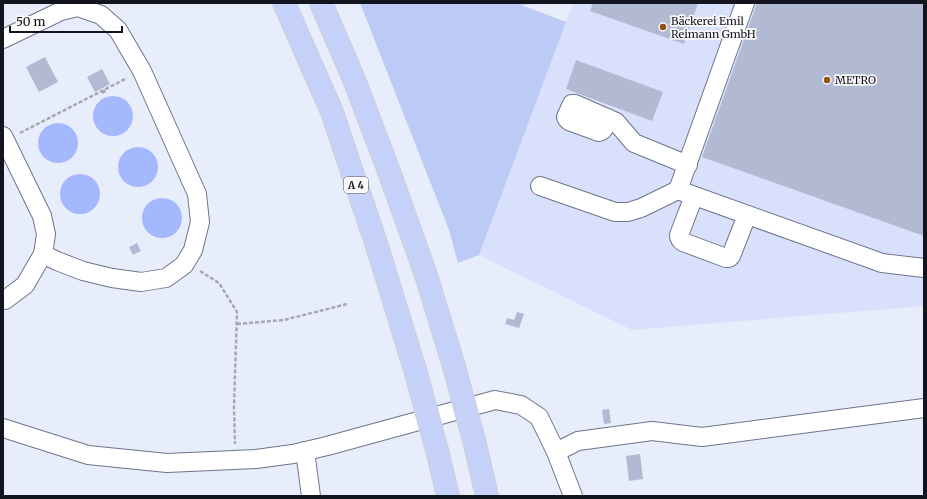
<svg xmlns="http://www.w3.org/2000/svg" width="927" height="499" font-family="Merriweather,serif">
<style>
.built{fill:#d8e0fb}
.green{fill:#bccaf6}
.water{fill:#a4b8fd}
.building{fill:#b2bad3}
.lines{fill:none;stroke-linecap:round;stroke-linejoin:round}
.minor-casing{stroke:#6e758c;stroke-width:20}
.highway-casing{stroke:#d0d0d2;stroke-width:24}
.path{stroke:#a5a9b6;stroke-width:2.5;stroke-dasharray:4 2;stroke-linecap:butt}
.minor{stroke:#fff;stroke-width:18}
.highway{stroke:#c5d1f9;stroke-width:22}
.highway-bridge-casing{stroke:#d0d0d2;stroke-width:24;stroke-linecap:butt}
.highway-bridge{stroke:#c5d1f9;stroke-width:22}
.poi-dot{fill:#905414;stroke:#fafafa;stroke-width:1.5}
.labels{text-anchor:middle;dominant-baseline:central;stroke-width:3.5;stroke-linejoin:round;paint-order:stroke}
.shield{fill:#fafafa;stroke:#585a60;stroke-width:1}
.shield-label{font-size:10px;font-weight:bold;fill:#13151e}
.poi-label{font-size:11px;fill:#13151e;stroke:#fafafa;text-anchor:start}
</style>
<rect width="100%" height="100%" fill="#e8edfc"/>
<polygon class="built" points="573,3 924,3 924,306 632,330 479,255"/>
<polygon class="green" points="360,3 551,3 521,5 566,22 479,255 458,263 449,230"/>
<g class="water">
<circle cx="113" cy="116" r="20"/>
<circle cx="58" cy="143" r="20"/>
<circle cx="138" cy="167" r="20"/>
<circle cx="80" cy="194" r="20"/>
<circle cx="162" cy="218" r="20"/>
</g>
<g class="building">
<polygon points="593,3 698,3 684,44 590,11"/>
<polygon points="757,3 924,3 924,236 702,157"/>
<polygon points="45,57 58,82 39,92 26,67"/>
<polygon points="576,60 663,92 652,121 566,89"/>
<polygon points="102,69 110,84 95,92 87,77"/>
<polygon points="137,243 141,251 133,255 129,247"/>
<polygon points="517,312 524,314 519,328 505,324 507,318 514,320"/>
<polygon points="609,409 611,423 604,424 602,410"/>
<polygon points="640,454 643,479 629,481 626,456"/>
</g>
<g class="lines">
<defs>
<g id="minor">
<polyline points="745,3 678,190 882,263 924,268"/>
<polyline points="3,39 61,11 78,7 101,15 118,30 142,71 197,194 200,222 193,250 184,265 166,278 141,282 112,278 83,271 57,261 43,254 46,234 42,216 3,136"/>
<path d="M608,118C606,123 605,131 599,132L569,121L567,119L566,117L571,106L572,104H575L616,122L634,143L688,165"/>
<polyline points="540,186 615,212 628,212 641,208 678,190"/>
<path d="M694,196L679,235C679,239 680,240 683,242L726,258H729L731,256L747,215"/>
<polyline points="3,300 5,300 25,285 43,254"/>
<polyline points="3,428 88,455 167,463 256,459 293,454 327,446 495,400 521,405 539,417 556,452 573,496"/>
<polyline points="305,451 311,496"/>
<polyline points="556,452 578,441 652,431 702,437 924,408"/>
</g>
<g id="highway">
<polyline points="284,3 332,112 377,246 416,373"/>
<polyline points="321,3 353,77 387,166 425,272 453,363"/>
<polyline points="475,444 487,496"/>
<polyline points="438,454 448,496"/>
</g>
</defs>
<use href="#minor" class="minor-casing"/>
<use href="#highway" class="highway-casing"/>
<g class="path">
<polyline points="102,93 106,91 105,89"/>
<polyline points="20,133 127,78"/>
<polyline points="200,271 219,283 237,312 234,406 235,444"/>
<polyline points="237,324 284,320 347,304"/>
</g>
<use href="#minor" class="minor"/>
<use href="#highway" class="highway"/>
<defs>
<g id="highway-bridge">
<polyline points="453,363 475,444"/>
<polyline points="416,373 438,454"/>
</g>
</defs>
<use href="#highway-bridge" class="highway-bridge-casing"/>
<use href="#highway-bridge" class="highway-bridge"/>
</g>
<g class="poi-dot">
<circle cx="663" cy="27" r="4"/>
<circle cx="827" cy="80" r="4"/>
</g>
<g class="labels">
<rect class="shield" x="344" y="177" width="24" height="16" rx="3"/>
<g class="shield-label">
<text x="356" y="185">A 4</text>
</g>
<g class="poi-label">
<text x="671" y="21">Bäckerei Emil<tspan x="671" dy="13">Reimann GmbH</tspan></text>
<text x="835" y="80">METRO</text>
</g>
</g>
<rect width="927" height="499" fill="none" stroke="#13151e" stroke-width="8"/>
<path d="M10 26v6h112v-6" fill="none" stroke="#13151e" stroke-width="2"/>
<text x="16" y="26" font-size="12" fill="#13151e" stroke="#fafafa" stroke-width="3" paint-order="stroke">50 m</text>
</svg>
